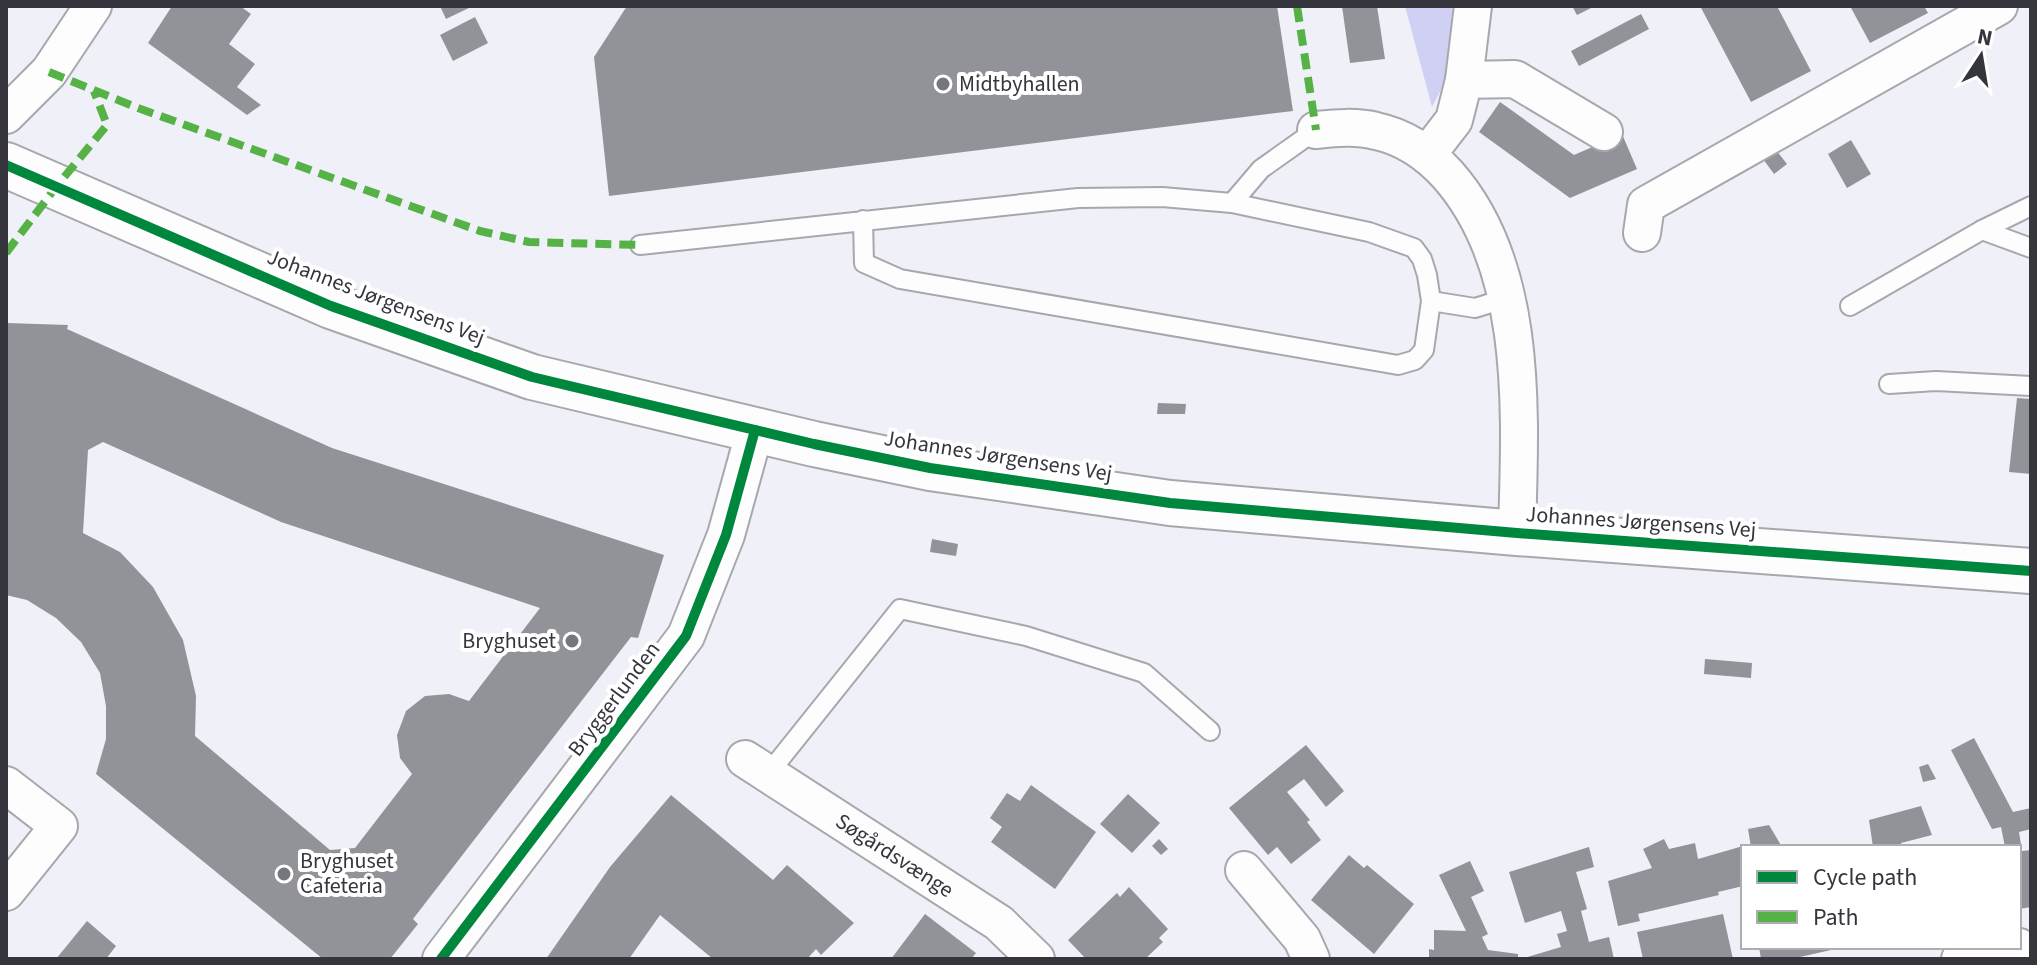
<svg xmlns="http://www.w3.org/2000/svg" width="2037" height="965" font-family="'Source Sans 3',sans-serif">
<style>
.green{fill:#d0d0f5}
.building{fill:#929299;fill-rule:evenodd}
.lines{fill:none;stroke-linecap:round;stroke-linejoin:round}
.lane-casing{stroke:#a7a7ae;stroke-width:22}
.street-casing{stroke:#a7a7ae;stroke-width:40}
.secondary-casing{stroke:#a7a7ae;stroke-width:48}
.lane{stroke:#fdfdfe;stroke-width:18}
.street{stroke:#fdfdfe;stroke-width:36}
.secondary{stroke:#fdfdfe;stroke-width:44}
.quiet{stroke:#56b247;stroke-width:8;stroke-dasharray:16 8;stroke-linecap:butt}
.cycleway-casing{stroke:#fff;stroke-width:15}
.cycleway{stroke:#00873e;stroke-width:10}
.poi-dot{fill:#76767f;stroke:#fff;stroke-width:3}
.labels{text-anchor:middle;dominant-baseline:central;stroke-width:8;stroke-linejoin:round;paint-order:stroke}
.poi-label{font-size:22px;fill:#35353e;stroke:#fff;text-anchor:start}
.street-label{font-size:22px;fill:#35353e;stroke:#fff}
</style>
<rect width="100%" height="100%" fill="#f0f0f8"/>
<polygon class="green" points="1405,6 1452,6 1453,23 1446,80 1432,107"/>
<g class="building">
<polygon points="172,6 240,6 251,14 229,44 255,64 237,87 261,105 247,115 148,43"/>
<polygon points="440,6 473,6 446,19"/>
<polygon points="627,6 1277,6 1293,111 609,196 594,57"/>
<polygon points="1342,6 1377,6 1385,59 1350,63"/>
<polygon points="1572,6 1595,6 1577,15"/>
<polygon points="1700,6 1777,6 1811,71 1751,102"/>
<polygon points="1850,6 1924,6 1928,13 1870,43"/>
<polygon points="1641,14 1649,29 1579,66 1571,51"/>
<polygon points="475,17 488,43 453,61 440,35"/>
<polygon points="1500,102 1574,155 1622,134 1637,169 1570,198 1479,132"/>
<polygon points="1851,140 1871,174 1847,188 1828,154"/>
<polygon points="1776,150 1787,164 1774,174 1763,159"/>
<path d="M7,323L68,325L67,329L332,448L664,555L638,638L631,637L413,919L418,924L390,959H323L96,774L106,739V706L100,673L81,642L56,618L27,600L6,595ZM103,442L281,522L540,608L469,701L449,694L425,696L406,711L397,735L400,758L412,774L355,848L330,850L195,736L196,696L183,640L153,587L120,552L83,533L88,450Z"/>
<polygon points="2017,398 2031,399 2031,474 2009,472"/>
<polygon points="1158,403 1186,404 1185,414 1157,414"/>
<polygon points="932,539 958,544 956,556 930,552"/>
<polygon points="1705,659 1752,663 1751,678 1704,674"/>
<polygon points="1974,738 2013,812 2031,808 2031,829 2019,832 2022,851 2031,850 2031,907 2019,909 2019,847 2005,847 2001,827 1992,829 1951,750"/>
<polygon points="1306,745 1344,791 1326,807 1304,779 1287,792 1310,820 1307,822 1321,840 1291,864 1277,847 1268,855 1229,808"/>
<polygon points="1928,764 1936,779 1923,782 1919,767"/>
<polygon points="1031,785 1096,832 1055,889 991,842 1002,827 990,818 1007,793 1020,801"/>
<polygon points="1128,794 1160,823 1132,853 1100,824"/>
<polygon points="671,795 773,880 787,865 854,923 821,955 816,949 807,959 713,959 660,915 629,959 546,959 610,867"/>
<polygon points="1921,806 1932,835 1901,843 1902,847 1873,847 1869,820"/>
<polygon points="1769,825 1782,847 1751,847 1748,829"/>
<polygon points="1159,839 1168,849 1161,855 1152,846"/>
<polygon points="1664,839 1669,849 1695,843 1698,859 1743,846 1743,886 1718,892 1719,895 1638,914 1640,921 1618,926 1608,881 1652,868 1643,849"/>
<polygon points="1589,847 1594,867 1576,872 1587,909 1581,911 1589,942 1609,937 1614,959 1521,959 1561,947 1557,934 1567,931 1561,911 1525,923 1509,872"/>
<polygon points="1349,855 1364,868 1367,865 1414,904 1374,954 1311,900"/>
<polygon points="1470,861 1484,891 1471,897 1488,934 1482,937 1488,950 1518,954 1518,959 1429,959 1429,949 1434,950 1434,930 1466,931 1439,875"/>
<polygon points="1129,887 1168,929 1159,938 1163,942 1145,959 1086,959 1068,940 1117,893 1120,897"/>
<polygon points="925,914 976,953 971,959 891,959"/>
<polygon points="1723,914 1733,959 1643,959 1637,932"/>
<polygon points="87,921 116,946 106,959 56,959"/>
<polygon points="1759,947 1840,947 1840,948 1791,959 1761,959"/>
</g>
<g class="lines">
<defs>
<g id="lane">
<polyline points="1232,203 1261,169 1316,130"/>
<polyline points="1982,230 2031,248"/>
<polyline points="640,245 1078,198 1162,197 1232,203 1369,232 1414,248 1422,259 1427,275 1431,301 1424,350 1415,360 1398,365 900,279 864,263 863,220"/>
<polyline points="1431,301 1475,308 1507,298"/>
<polyline points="1850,306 1982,230 2031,206"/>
<polyline points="1889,384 1936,381 2031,386"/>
<polyline points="768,774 900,609 1026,636 1144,673 1210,731"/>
</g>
<g id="street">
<polyline points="1464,80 1515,79 1604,132"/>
<polyline points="6,115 49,72 93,6"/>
<path d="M1316,130C1336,128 1356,126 1376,131C1404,137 1429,154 1448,175C1530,268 1520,416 1517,533"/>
<polyline points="1427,155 1454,120 1464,80 1473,6"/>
<polyline points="1642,233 1646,205 1999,6"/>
<path id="s1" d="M745,759L999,923L1036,959"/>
<polyline points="6,785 59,826 6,892"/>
<polyline points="1244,870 1302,939 1311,959"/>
<polyline points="441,959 686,636 726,535 755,430"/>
<polyline points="1960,959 2019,947"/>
</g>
<polyline id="secondary" points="6,165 331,306 532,377 814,444 930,468 1170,503 1517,533 2031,571"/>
</defs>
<use href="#lane" class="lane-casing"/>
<use href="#street" class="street-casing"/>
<use href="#secondary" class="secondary-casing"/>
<use href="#lane" class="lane"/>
<use href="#street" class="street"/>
<use href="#secondary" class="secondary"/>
<g class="quiet">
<polyline points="1297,6 1316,130"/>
<polyline points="49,72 138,108 480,231 529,242 640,245"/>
<polyline points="6,253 56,187 107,125 94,91"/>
</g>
<defs>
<g id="cycleway">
<polyline points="6,165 331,306 532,377 814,444 930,468 1170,503 1517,533 2031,571"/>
<polyline points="441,959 686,636 726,535 755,430"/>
</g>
</defs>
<use href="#cycleway" class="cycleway-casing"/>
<use href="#cycleway" class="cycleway"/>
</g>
<g class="poi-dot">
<circle cx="943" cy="84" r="8"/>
<circle cx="572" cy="641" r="8"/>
<circle cx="284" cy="874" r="8"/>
</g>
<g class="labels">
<g class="poi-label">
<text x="959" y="84">Midtbyhallen</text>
<text x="556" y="641" text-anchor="end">Bryghuset</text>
<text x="300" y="861">Bryghuset<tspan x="300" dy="25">Cafeteria</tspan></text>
</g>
<g class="street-label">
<text transform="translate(376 297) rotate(21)">Johannes Jørgensens Vej</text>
<text transform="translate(998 456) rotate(9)">Johannes Jørgensens Vej</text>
<text transform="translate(1641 522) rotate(4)">Johannes Jørgensens Vej</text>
<text transform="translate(614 699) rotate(-53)">Bryggerlunden</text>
<text stroke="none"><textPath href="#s1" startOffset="178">Søgårdsvænge</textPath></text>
</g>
</g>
<rect width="2037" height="965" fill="none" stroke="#35353e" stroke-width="16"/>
<rect x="1741" y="845" width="280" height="104" fill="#ffffff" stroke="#aeaeb2" stroke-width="2"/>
<rect x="1757" y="871" width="40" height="12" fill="#00873e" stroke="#aeaeb2" stroke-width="2"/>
<text x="1813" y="885" font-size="24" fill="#35353e">Cycle path</text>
<rect x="1757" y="911" width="40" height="12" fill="#56b247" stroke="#aeaeb2" stroke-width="2"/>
<text x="1813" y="925" font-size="24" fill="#35353e">Path</text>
<g transform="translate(1981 56) rotate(12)" stroke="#ffffff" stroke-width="6" paint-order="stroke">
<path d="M0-6L14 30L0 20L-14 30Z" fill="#35353e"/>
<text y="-12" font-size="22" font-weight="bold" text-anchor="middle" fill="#35353e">N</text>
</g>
</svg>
